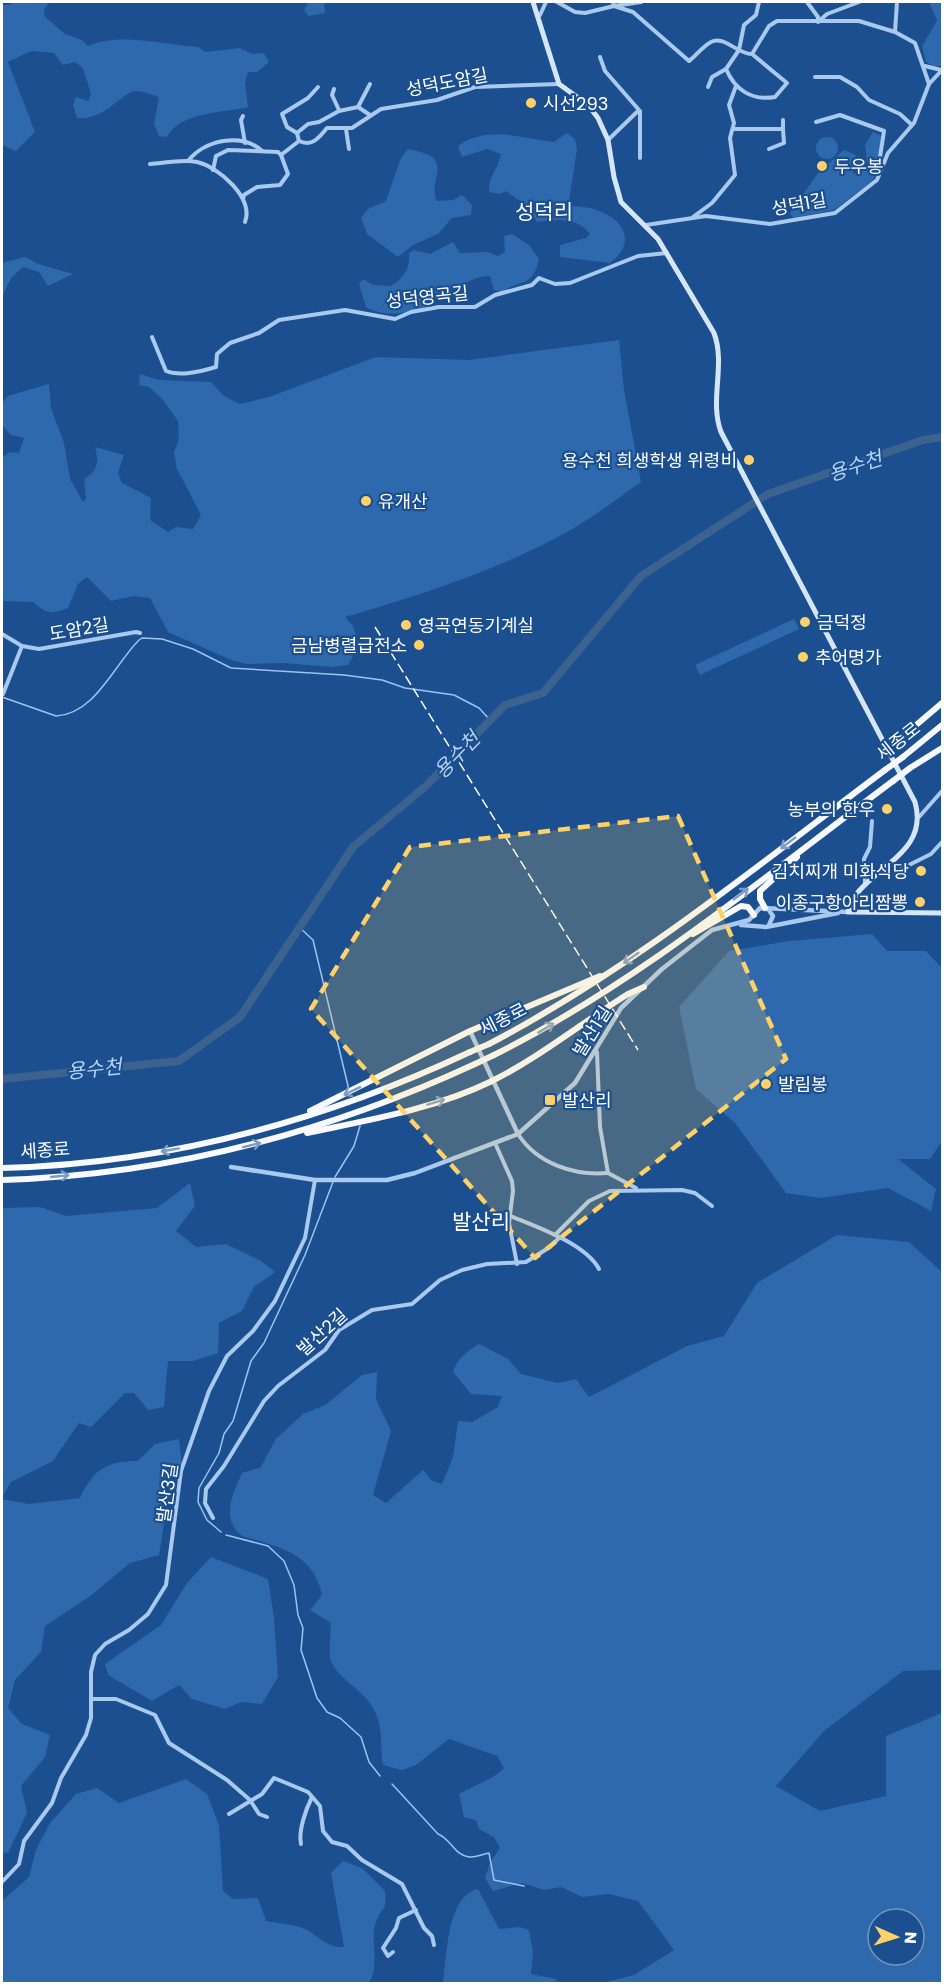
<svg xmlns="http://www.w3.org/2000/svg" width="944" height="1985" font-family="Poppins,'Noto Sans KR',sans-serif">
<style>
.green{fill:#2e69ad;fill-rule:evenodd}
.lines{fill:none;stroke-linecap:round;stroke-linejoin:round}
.stream{stroke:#9cc4f0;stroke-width:1.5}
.river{stroke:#3c6290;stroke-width:8}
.minor{stroke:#a9c9ee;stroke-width:4}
.tertiary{stroke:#a9c9ee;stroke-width:4.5}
.secondary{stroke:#d6e6fa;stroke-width:5}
.trunk{stroke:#f8faff;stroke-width:6}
.rail{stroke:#fff;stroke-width:1.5;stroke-dasharray:10 4.5;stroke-linecap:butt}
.trunk-bridge{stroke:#f8faff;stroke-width:6}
.oneway{stroke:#7e9cc1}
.marked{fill:#ffd166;fill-opacity:0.2;stroke:#ffd166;stroke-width:4.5;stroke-dasharray:12 8;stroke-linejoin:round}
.poi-dot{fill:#ffd166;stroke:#1b4f8f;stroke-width:2}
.labels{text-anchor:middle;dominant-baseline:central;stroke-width:4.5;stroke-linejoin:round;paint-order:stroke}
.street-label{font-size:18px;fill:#fff;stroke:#1b4f8f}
.poi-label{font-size:18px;fill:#fff;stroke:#1b4f8f;text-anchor:start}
.water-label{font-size:20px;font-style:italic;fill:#b5d3f5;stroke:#1b4f8f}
.quarter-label{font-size:21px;fill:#fff;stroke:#1b4f8f}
</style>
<rect width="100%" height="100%" fill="#1b4f8f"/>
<g class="green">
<path d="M14,2H50L44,9L45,17L65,34L82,40L88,46C121,32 163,45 198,47L206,52L240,48L252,54L264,53L269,62L257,72H248L245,83L248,107C222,113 180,112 167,137L159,136L154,124L159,97C152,95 143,91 136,91C123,91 105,121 77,118L73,105L76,97L88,101L91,94L83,68L75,62L63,65L54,53L31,51L8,62L35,132L16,151L2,145V5H10Z"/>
<polygon points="309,2 324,2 325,13 308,16 304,10"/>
<polygon points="929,2 942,2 942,66 933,66 926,62 922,46 937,21"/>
<polygon points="873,132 881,136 880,170 871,182 834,210 793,218 790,213 818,173 844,150 856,155 853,174 868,168 865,145"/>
<path d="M567,133L575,139L577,149L569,201L573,206C581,207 590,207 597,210C626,220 636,244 610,263L560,257V245L586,238L590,234C578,217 557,219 537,222L528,207L506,191L500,194L489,192C488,178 498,169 501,154L487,149L462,157L458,146C489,125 520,138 554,142Z"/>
<circle cx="827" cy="148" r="11"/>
<path d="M408,149C459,158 426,178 437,201L453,200L462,195L472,205L471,215L452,218L438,234L413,245L398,257L367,234L361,218L368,209L386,201L401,158Z"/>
<path d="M512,234L529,245L539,259C532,289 523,277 502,292L494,290L490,276C472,275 456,291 438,296L431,306C406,312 389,319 366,307L359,284L363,279L373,285L391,286C404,277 410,270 409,253L414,250L430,254L453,242L460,253L488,252L498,256L505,252L504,236Z"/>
<polygon points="25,257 38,264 73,274 48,286 39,272 23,267 11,278 2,297 2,263"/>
<path d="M619,340L624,390L641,482C614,501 586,523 556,538C489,573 417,596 345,617L353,626L359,645L348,665L331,667L284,663L247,664L231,660L168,632L150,598L134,596L111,601L87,577L78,584L68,608C52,614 46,614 33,602L2,601V458L9,452L19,453L24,438L11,435L2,425V403L8,396L49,384L51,408L64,443L70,479L83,502L86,499L84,479C98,470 99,463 95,447L124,455L118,473L122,483L151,498L150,520L168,532L176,527L193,529L201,515L177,469L174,452L179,440L178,421L163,400L149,387L139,385L140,374L159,380L211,382L224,396L240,404L269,397L376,357L469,360Z"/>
<polygon points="794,619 799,629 700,675 695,665"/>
<polygon points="872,934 887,951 926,951 942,968 942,1141 930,1159 898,1159 936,1189 931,1211 888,1188 821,1198 786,1193 735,1123 696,1089 679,1007 729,951 789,941"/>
<polygon points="190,1183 195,1206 176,1231 196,1247 226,1244 261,1261 275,1272 254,1287 242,1311 219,1323 218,1353 193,1361 168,1361 164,1407 148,1410 134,1393 125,1393 91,1427 79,1423 53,1461 11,1482 2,1497 2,1208 40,1207 66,1216 157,1208"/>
<path d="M837,1235L909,1242L942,1272V1670L903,1671L824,1731L776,1786L820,1811L886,1796V1736L942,1713V1983H602L634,1975L674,1950L638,1901L609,1894L582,1897L561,1887L544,1890L522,1883L493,1891L485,1878L490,1863L500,1848L494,1837L479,1829L476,1820L464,1817L459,1794C474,1785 493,1780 504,1768L497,1756L449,1739L416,1765L402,1770L383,1765C380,1748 383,1730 376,1714C366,1690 338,1680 331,1661C328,1650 331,1634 331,1623L310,1610L322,1595C313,1552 278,1547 242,1536C220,1519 233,1493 242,1473L260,1468L276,1439L303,1414L325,1405L362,1375L377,1372L376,1399L391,1431L373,1495L386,1503L423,1470L431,1480L442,1484L453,1457L458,1421L472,1422L498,1407L502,1396L471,1394L453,1372C458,1357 466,1352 479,1344L508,1359L521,1374L558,1383L576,1379L589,1397L687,1346L724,1336L757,1283ZM878,1919H914V1955H878Z"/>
<path d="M179,1439L182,1466L160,1482L167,1506L159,1555L130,1563L89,1597L45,1626L41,1652L15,1680L8,1708L22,1724L50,1735L45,1757L21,1786L27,1813L8,1853L2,1852V1499L29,1504L80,1498C94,1469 106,1461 138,1461L155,1444Z"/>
<polygon points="211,1557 268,1579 274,1618 278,1677 262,1704 241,1702 225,1709 192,1699 179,1685 152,1701 108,1675 105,1664 161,1625 187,1583"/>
<path d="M186,1779L207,1794L219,1825L223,1891L233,1899L258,1898L266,1921C277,1923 290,1924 300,1927C317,1933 325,1948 344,1947L331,1873L343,1861L362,1868L385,1891C387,1912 382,1906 376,1922C369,1942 381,1960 369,1983H2V1901L29,1877L36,1850L50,1823L76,1794L97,1788L119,1803Z"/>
<path d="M478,1889L499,1929L520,1927L529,1930L533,1952L531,1974L556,1979L557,1983H443C447,1958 446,1896 478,1889Z"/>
</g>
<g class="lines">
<g class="stream">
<path d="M2,697L56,716C95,714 114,665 139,640L142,638L162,639L193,649L231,668L344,675L382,680L405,688L454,695L479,708L491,721"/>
<polyline points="299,927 313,940 349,1090"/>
<polyline points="335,1177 354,1146 360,1126"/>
<polyline points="221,1532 207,1520 198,1502 199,1488 219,1453 224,1434 233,1421 251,1361 264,1343 305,1255 333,1182"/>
<polyline points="226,1535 268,1546 284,1561 294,1585 298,1615 303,1628 301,1650 317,1698 327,1712 340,1718 361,1737 369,1762 380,1776"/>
<path d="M392,1784L438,1834C451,1839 454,1855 469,1857C476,1858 482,1854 489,1853L494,1880L524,1886"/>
</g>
<polyline class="river" points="2,1079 179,1061 240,1017 353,847 426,786 505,705 543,693 641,576 768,494 923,440 942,437"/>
<g class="minor">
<path d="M557,2L575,12L585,13L614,6L633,12L689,61C696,56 703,46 711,42C724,35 739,55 752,54L769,26L777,21H859L895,32L915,43L929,84"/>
<polyline points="613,2 614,6 641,2"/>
<polyline points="807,2 818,17 818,22 827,14 859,2"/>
<polyline points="540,15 546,2"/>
<polyline points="895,32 897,2"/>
<path d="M752,54L787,83L775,97C752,101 735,90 726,69L739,50L744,25L756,15L759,2"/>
<polyline points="600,57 605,71 639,110 608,140"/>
<polyline points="925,66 941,70"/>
<polyline points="815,77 840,77 857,87 869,100 900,114 912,125"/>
<polyline points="708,87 712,77 726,69"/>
<polyline points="334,89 332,95 339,110"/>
<polyline points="358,107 370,115"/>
<polyline points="640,111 640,158"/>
<polyline points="243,116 241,120 245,143"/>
<polyline points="816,122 840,115 884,131 880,157 881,171"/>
<polyline points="346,129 349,149"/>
<polyline points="733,129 783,129 783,120"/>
<polyline points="297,133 287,127 282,114 308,98 318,87"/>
<polyline points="299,141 297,133 308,124 319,122 339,111 358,107 370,84"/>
<polyline points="769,149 784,143 783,129"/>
<path d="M188,161C204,140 242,132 262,151"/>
<path d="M150,164C164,163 183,159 197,162C219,167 254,198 245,222"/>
<polyline points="213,170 216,156 228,150 278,152 281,155"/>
<path d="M243,199L244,195L257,187L280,185L288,174L281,155L299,141C312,147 319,138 327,128H352L381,109L437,100L475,87L559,84"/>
<polyline points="693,217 712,203 735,175 730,138 734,123 729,105 736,86"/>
<polyline points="646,225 706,216 770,224 835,213 877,180 888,153 914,123 929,84 942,70"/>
<path d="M152,337L166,371C181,377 201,371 216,367L217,354L230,343L259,333L279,320L345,310L395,319L411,312L439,307H475L495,295L532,285L539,278L555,284L570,283L638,256L667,253"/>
<polyline points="2,634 22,646 39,649 136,632 140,633"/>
<polyline points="3,694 22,646"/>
<polyline points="919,817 942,791"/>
<polyline points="889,866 895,872 931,854 942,842"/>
<polyline points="865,885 864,859 870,847 872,821"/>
<polyline points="597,1052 600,1127 608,1173 636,1188"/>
<path d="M518,1134C537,1164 575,1176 608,1173"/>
<polyline points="495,1143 512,1181 513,1191 509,1223 517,1264"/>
<path d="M508,1215C534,1226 585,1243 599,1269"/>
<polyline points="555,1235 589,1201 610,1191 682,1190 695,1193 712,1206"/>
<polyline points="213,1518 205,1503 206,1489 224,1466 264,1401 278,1386 325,1350 339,1330 372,1310 412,1304 440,1280 462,1270 487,1264 526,1262 550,1247 560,1237"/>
<polyline points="91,1699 116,1699 155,1715 169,1743 227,1780 250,1800 259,1814 267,1817"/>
<polyline points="229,1814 262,1794 274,1778 308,1792 320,1806 323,1831 332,1842 347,1846 362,1860 402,1884 424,1928 432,1936 434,1945"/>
<path d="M301,1844C298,1831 306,1809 312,1797"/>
<polyline points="2,1882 19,1864 24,1841 52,1803 61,1778 86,1735 91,1718 91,1672 95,1655 105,1644 129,1630 148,1614 166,1585 181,1471 209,1391 227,1356 253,1331 275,1301 305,1238 315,1180"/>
<polyline points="393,1952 388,1956 383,1948 396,1928 399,1918 416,1910"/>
</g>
<g class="tertiary">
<polyline points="768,909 773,916 769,925"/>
<polyline points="741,925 766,927 838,913"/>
<polyline points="470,1031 518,1134"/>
<polyline points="231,1167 315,1180 387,1180 415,1173 518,1134 575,1083 621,1008 662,969 712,930 749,920 760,908 848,912"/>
</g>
<path class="secondary" d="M533,2L559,84L588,105L598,118L608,140L614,177L621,202L658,239L714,333C726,365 709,400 721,432L915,802C928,848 883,863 859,891C854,897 851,905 848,912L942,913"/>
<g class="trunk">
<polyline points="888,749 942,703"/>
<polyline points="903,757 942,725"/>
<polyline points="910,768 942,748"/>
<polyline points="765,908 760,899 760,891 797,857"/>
<polyline points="693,934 741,906 748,907 754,915"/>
<path d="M489,1044C632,969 757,866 885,770"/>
<path d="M494,1055C638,983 764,877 893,781"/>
<polyline points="310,1111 470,1031 600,976"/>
<path d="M307,1133C369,1120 435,1109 492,1081C540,1057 583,1022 628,994L644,987"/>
<path d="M2,1168C164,1164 323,1121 470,1052"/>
<path d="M2,1180C167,1175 326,1133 475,1064"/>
</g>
<polyline class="rail" points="375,627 638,1050"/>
<g class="trunk-bridge">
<polyline points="885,770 903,757"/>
<polyline points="893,781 910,768"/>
<polyline points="470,1052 489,1044"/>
<polyline points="475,1064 494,1055"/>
</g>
</g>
<defs><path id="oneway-shaft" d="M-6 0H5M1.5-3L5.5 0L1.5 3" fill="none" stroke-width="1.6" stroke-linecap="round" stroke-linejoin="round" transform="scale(1.5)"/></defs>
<g class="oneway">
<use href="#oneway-shaft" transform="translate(788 843) rotate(143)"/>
<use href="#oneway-shaft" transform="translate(741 894) rotate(-37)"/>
<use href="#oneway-shaft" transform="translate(631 958) rotate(145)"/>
<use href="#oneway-shaft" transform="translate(546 1028) rotate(-31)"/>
<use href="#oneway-shaft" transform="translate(352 1091) rotate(154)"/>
<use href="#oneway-shaft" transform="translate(436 1102) rotate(-17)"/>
<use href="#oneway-shaft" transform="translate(252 1145) rotate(-14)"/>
<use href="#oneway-shaft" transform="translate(170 1150) rotate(170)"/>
<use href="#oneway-shaft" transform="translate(60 1176) rotate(-6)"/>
</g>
<path class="marked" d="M678,816L786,1059L535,1258L311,1009L410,847Z"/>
<g class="poi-dot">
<circle cx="531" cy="103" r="6"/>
<circle cx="822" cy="166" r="6"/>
<circle cx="749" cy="460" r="6"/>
<circle cx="366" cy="501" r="6"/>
<circle cx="805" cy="622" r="6"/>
<circle cx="406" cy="625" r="6"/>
<circle cx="419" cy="645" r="6"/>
<circle cx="803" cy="657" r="6"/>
<circle cx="887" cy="809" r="6"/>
<circle cx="921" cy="871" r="6"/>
<circle cx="920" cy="902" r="6"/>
<circle cx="766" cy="1084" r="6"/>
<rect x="544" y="1094" width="12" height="12" rx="3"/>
</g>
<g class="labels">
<g class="street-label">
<text transform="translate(447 82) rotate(-11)">성덕도암길</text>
<text transform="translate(799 204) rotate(-10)">성덕1길</text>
<text transform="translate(427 297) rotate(-6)">성덕영곡길</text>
<text transform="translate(79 629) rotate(-10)">도암2길</text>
<text transform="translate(898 741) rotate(-38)">세종로</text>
<text transform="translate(503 1019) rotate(-27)">세종로</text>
<text transform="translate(592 1031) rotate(-58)">발산1길</text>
<text transform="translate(45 1150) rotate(-4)">세종로</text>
<text transform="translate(322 1332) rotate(-42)">발산2길</text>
<text transform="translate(167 1493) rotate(-82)">발산3길</text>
</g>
<g class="poi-label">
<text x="543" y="103">시선293</text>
<text x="834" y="166">두우봉</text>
<text x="737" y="460" text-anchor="end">용수천 희생학생 위령비</text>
<text x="378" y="501">유개산</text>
<text x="817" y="622">금덕정</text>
<text x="418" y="625">영곡연동기계실</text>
<text x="407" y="645" text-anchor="end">금남병렬급전소</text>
<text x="815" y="657">추어명가</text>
<text x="875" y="809" text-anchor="end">농부의 한우</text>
<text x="909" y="871" text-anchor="end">김치찌개 미화식당</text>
<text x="908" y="902" text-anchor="end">이종구항아리짬뽕</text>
<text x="778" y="1084">발림봉</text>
<text x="562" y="1100">발산리</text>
</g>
<g class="water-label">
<text transform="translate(855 466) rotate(-18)">용수천</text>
<text transform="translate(457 755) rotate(-46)">용수천</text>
<text transform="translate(94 1069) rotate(-6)">용수천</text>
</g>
<g class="quarter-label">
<text x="544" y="211">성덕리</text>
<text x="481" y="1221">발산리</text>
</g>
</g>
<rect width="944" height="1985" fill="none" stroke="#ffffff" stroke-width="6"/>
<g transform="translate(896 1937) rotate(93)"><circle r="28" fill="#1b4f8f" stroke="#7695bc" stroke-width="1.5"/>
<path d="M0-4.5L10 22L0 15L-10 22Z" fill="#ffd166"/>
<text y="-9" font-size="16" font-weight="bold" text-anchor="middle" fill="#ffffff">N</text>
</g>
</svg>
